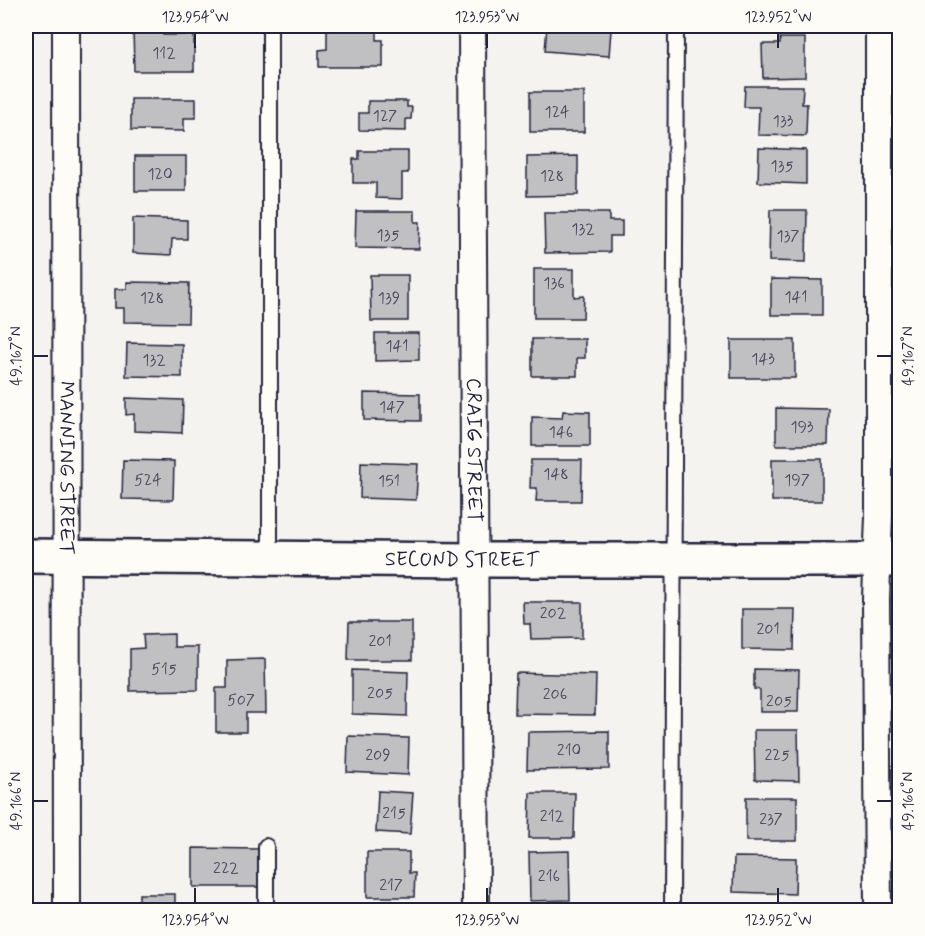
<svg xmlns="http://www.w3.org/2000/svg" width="925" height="936" font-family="Mynerve,sans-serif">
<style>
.building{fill:#c0bfc2;stroke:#22223b;stroke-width:1.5}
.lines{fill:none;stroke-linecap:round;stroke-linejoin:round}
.lane-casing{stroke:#22223b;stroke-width:18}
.street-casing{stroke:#22223b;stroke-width:30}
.secondary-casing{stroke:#22223b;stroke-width:38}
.lane{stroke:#fdfcf7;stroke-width:14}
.street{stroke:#fdfcf7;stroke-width:26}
.secondary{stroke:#fdfcf7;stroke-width:33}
.ticks{fill:none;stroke:#22223b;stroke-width:2}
.labels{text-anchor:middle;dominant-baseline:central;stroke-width:4.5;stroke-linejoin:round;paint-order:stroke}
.number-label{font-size:16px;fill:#4a495d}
.street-label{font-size:20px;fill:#22223b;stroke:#fdfcf7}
.neatline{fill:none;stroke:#22223b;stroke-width:2}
.ticks-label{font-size:15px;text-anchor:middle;fill:#22223b}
</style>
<rect width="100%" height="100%" fill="#f4f3ef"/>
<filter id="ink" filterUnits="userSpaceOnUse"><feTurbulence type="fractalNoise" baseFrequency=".0167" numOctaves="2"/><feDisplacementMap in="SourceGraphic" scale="12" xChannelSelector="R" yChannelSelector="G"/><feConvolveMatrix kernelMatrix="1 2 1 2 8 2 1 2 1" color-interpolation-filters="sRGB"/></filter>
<g filter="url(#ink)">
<g class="building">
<polygon points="133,26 163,26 163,35 194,35 194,71 134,71"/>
<polygon points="547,26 611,30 609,56 545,51"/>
<polygon points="327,30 377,30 377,40 383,40 383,67 319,67 319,50 327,49"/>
<polygon points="780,38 805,38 805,77 763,78 762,44 780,44"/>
<polygon points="745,86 803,86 802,104 807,104 806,136 758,135 759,107 744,107"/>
<rect x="530" y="92" width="54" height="40"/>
<polygon points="131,99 196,99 196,118 184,118 184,131 131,130"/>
<polygon points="368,101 407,101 407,107 412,107 411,119 406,119 406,131 359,130 359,113 368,113"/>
<polygon points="759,148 806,150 806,184 758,182"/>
<polygon points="359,151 408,151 408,173 402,173 402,199 376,198 376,183 353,183 353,159 359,159"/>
<rect x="135" y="156" width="51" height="35"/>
<polygon points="578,156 578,195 527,196 527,157"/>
<polygon points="770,210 807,210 806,262 769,261"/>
<polygon points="356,211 415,211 415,222 420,222 419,249 355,248"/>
<polygon points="544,213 609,213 609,221 622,221 622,236 610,236 610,252 545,253"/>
<polygon points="133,218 187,220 187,239 172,239 171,255 133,253"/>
<polygon points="26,237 28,237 29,264 26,264"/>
<polygon points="534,269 574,269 574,297 584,296 583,318 534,318"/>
<polygon points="370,275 408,275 408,321 371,321"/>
<polygon points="771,279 822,280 822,315 771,315"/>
<polygon points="127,282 189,283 188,323 124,322 124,308 115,308 115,289 127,289"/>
<polygon points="375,333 419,333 419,360 375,361"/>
<polygon points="532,339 585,339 585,358 577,358 577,376 532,376"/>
<rect x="731" y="340" width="64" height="38"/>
<polygon points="127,343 182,344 182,377 126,376"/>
<polygon points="364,393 420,394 420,421 364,420"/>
<polygon points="126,398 183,400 182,433 134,431 134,414 126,415"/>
<polygon points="776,408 829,409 828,445 776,445"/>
<polygon points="563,411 590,412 590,446 532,446 532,417 562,418"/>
<rect x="772" y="459" width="50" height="42"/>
<polygon points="123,460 174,461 173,500 122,499"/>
<polygon points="531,460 582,460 581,501 536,501 537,488 530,488"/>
<polygon points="361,462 418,464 416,500 360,498"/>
<polygon points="523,602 582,602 582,638 531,639 530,624 524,624"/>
<polygon points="742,609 795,609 794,650 742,649"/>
<polygon points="349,622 412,622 412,660 348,660"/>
<polygon points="174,634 174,647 198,647 198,690 130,691 130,649 144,648 143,635"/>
<polygon points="265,659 266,713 246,713 246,732 216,732 216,688 227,688 227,660"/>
<polygon points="754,669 799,670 798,712 760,712 760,690 754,689"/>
<polygon points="352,670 408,672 407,716 352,714"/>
<polygon points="516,673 596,675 595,715 515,714"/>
<polygon points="754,730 798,730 799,781 755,780"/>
<polygon points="609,731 609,769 527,770 528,732"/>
<polygon points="348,736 409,738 408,775 347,772"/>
<polygon points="378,791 413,793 410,834 376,832"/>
<polygon points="530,793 575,793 574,838 529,838"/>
<rect x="746" y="797" width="51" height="44"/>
<polygon points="193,848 258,849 259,887 193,887"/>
<polygon points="569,851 570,900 530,901 529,852"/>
<polygon points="367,852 409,852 409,873 415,873 414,897 367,897"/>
<polygon points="734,857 796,858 795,894 733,892"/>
<polygon points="139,894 175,894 175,905 192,905 192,910 139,910"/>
</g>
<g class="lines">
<defs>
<g id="lane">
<polyline points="270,559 270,26"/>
<polyline points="266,910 266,846"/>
<polyline points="672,910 676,26"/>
</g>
<g id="street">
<path id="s1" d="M66,26L67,910"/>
<path id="s2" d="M472,26L476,910"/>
<polyline points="878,910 876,599 879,516 879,26"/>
</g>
<g id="secondary">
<path id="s3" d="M26,556L474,560H900"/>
</g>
</defs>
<use href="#lane" class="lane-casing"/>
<use href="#street" class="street-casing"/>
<use href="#secondary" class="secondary-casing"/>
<use href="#lane" class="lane"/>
<use href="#street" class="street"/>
<use href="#secondary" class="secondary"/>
</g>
</g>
<path class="ticks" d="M195,33V48M487,33V48M778,33V48M33,356H48M877,356H892M33,801H48M877,801H892M195,888V903M487,888V903M778,888V903"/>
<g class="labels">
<g class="number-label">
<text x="164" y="53">112</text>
<text x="557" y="112">124</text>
<text x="385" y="116">127</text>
<text x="783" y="121">133</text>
<text x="782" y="166">135</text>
<text x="160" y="174">120</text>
<text x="552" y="176">128</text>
<text x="583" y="229">132</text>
<text x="388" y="235">135</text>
<text x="788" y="236">137</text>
<text x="554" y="283">136</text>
<text x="796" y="297">141</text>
<text x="152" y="298">128</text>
<text x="389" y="298">139</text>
<text x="397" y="346">141</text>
<text x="763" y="359">143</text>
<text x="154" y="360">132</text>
<text x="392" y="407">147</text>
<text x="802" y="427">193</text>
<text x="561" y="432">146</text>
<text x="556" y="474">148</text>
<text x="148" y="480">524</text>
<text x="797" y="480">197</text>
<text x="389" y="481">151</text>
<text x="553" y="613">202</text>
<text x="768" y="629">201</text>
<text x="380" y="641">201</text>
<text x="164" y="669">515</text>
<text x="380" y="693">205</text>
<text x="555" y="694">206</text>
<text x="241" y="700">507</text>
<text x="779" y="701">205</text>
<text x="569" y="750">210</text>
<text x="378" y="755">209</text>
<text x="777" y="755">225</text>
<text x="394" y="813">215</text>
<text x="552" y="816">212</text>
<text x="771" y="819">237</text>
<text x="226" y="868">222</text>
<text x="549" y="876">216</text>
<text x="391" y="885">217</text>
</g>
<g class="street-label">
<text stroke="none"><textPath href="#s2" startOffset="424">CRAIG STREET</textPath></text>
<text stroke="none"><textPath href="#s1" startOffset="442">MANNING STREET</textPath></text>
<text stroke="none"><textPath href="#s3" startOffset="436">SECOND STREET</textPath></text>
</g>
</g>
<rect width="925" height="936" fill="none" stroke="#fdfcf7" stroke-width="66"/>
<rect x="33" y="33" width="859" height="870" class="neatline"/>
<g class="ticks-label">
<text x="195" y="22">123.954°W</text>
<text x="487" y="22">123.953°W</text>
<text x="778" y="22">123.952°W</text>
<text transform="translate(16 356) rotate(-90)" y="5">49.167°N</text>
<text transform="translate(908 356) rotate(-90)" y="5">49.167°N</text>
<text transform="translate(16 801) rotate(-90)" y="5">49.166°N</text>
<text transform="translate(908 801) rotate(-90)" y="5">49.166°N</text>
<text x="195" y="925">123.954°W</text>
<text x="487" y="925">123.953°W</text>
<text x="778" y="925">123.952°W</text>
</g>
</svg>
